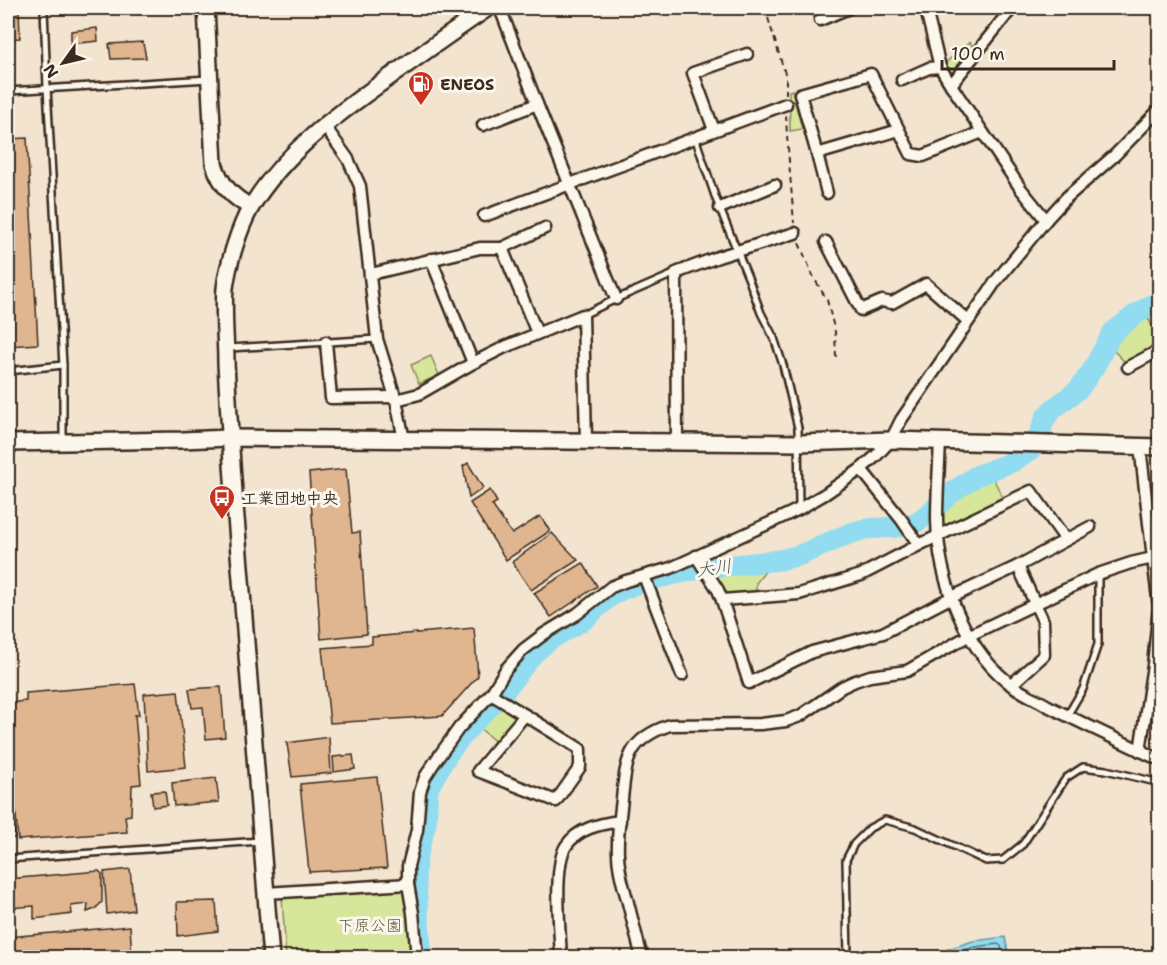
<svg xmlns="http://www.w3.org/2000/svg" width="1167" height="965" font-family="'Shantell Sans','Klee One',sans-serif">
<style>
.green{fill:#d6e79b;stroke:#88885c;stroke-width:1.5}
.water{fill:#91dcf1;stroke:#6f959d;stroke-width:1.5}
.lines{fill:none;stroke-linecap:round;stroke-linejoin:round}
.shore{stroke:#5d7172;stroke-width:1.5}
.river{stroke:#91dcf1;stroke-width:21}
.building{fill:#e0b690;stroke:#3b2a1e;stroke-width:1.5}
.lane-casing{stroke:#3b2a1e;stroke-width:10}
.street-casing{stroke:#3b2a1e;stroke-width:15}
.secondary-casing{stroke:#3b2a1e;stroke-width:20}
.path{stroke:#3b2a1e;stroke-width:2;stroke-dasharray:6 4.5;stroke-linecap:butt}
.lane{stroke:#fbf7ec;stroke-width:5}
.street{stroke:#fbf7ec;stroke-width:10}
.secondary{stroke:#fbf7ec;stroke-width:15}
.labels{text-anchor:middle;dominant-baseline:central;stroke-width:6;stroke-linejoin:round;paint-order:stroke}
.poi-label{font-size:16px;font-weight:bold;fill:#3b2a1e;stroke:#fbf7ec;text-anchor:start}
.park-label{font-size:16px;fill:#62593d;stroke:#fbf7ec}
.water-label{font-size:18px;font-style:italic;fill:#505653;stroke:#fbf7ec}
</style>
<rect width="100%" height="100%" fill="#f3e4d0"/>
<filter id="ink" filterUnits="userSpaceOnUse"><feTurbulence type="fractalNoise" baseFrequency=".0167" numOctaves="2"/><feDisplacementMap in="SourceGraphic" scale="12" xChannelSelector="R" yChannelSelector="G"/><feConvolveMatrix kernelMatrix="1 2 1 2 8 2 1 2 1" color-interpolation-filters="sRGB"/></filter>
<g filter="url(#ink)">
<g class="green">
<polygon points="970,42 974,48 950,77 944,64"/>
<polygon points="792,90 802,129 790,131 789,91"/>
<polygon points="1146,315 1159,337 1159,346 1126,363 1109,346 1116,337"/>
<polygon points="431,356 439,375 419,384 411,365"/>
<polygon points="990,472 1005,502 952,527 943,523 942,505 976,478"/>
<polygon points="771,564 756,583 756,596 723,598 708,570"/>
<polygon points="499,700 516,711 518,721 498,744 477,726"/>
<polygon points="404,890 412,957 286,957 282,897"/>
</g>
<polygon class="water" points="1005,937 1009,957 950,957 948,949 973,941"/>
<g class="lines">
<polyline class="shore" points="956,958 958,952 975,947 998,944 1001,946 1003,958"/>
<polyline class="river" points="422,958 415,872 417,856 426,823 428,788 447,755 468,729 502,694 533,654 551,639 584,620 608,598 621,590 640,582 698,569 780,560 800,555 851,533 866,529 896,527 914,524 928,514 954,491 976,476 1012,462 1031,449 1039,435 1046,417 1053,409 1079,389 1093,369 1113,332 1135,315 1149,306 1160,303"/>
</g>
<g class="building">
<polygon points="8,8 19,8 20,38 8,39"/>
<polygon points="97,28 98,41 71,44 71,31"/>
<polygon points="143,42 146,58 111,59 109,44"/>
<polygon points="27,138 38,344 8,346 8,139"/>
<polygon points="468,463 483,488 469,498 463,466"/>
<polygon points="346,469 352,533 360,532 367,634 321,639 309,473"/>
<polygon points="490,490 497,502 492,505 512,534 540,516 550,531 506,560 470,503"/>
<polygon points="552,533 578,560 531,590 512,562"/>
<polygon points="583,563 597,586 551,617 534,593"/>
<polygon points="474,628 478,676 442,716 330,723 322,648 372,644 372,637"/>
<polygon points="135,684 139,715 135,715 141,784 132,785 131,815 125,816 127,832 18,840 8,718 8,703 26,701 26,693"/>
<polygon points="221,687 225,737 206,739 203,707 192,708 189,689"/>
<polygon points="178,691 186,767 148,771 144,694"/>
<polygon points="329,737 331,773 292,777 287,743"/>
<polygon points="353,755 355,769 334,772 333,757"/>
<polygon points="377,777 387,868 309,872 300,784"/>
<polygon points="216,778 219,802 174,806 172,783"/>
<polygon points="165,791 167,805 153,807 151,792"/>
<polygon points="13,812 15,838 8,839 8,813"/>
<polygon points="130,869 134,910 107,914 104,872"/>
<polygon points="99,871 102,874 102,902 95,909 87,912 88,904 71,906 72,914 34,919 34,906 8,908 8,879"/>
<polygon points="216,901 218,931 178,936 177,902"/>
<polygon points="130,926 132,958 8,958 8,937"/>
</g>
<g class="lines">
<defs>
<g id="lane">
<polyline points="44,8 47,88 63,365 63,440"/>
<polyline points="8,91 209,79"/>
<polyline points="695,137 716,199 749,280 761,313 774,338 783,365 798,428 799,508"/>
<polyline points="583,315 616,299 676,273"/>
<polyline points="229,348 377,339"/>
<polyline points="8,371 63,365"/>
<polyline points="1067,716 1083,689 1098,644 1098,574"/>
<polyline points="8,859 260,841"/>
<polyline points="848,958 846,860 854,844 870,828 885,820 915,828 986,861 1003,860 1023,844 1066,778 1083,767 1106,770 1160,783"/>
</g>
<g id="street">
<polyline points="499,8 503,16 537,104 616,299"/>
<polyline points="937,8 927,14 940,67 951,85 1021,189 1046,220"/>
<polyline points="820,20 849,8"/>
<polyline points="902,80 929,68 940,67"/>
<polyline points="951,85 1012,8"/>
<polyline points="324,125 348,159 360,186 377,339 396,400 404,440"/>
<polyline points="483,125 537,104"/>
<polyline points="714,130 693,73 747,54"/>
<polyline points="899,130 817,154 800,94 871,74 911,154 923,156 982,132"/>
<polyline points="817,154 827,193"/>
<polyline points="720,208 775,185"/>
<polyline points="484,216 786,104"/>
<polyline points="826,242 861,310 882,301 892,303 926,284 968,321"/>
<polyline points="502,248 545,228"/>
<polyline points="431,259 473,363"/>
<polyline points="371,274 480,248 502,248 537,333"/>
<polyline points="326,342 331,398 395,397"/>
<polyline points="1128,367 1160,350"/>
<polyline points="396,400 419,394 473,363 505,347 583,315 586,441"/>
<path d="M940,441C939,467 937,493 937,519C938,580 965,653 1016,688C1026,695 1038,700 1048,706C1085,725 1123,742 1160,760"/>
<polyline points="677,442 676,273 718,257 795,233"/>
<polyline points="861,469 901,519 919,545"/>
<polyline points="696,556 718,590 722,600 799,594 861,575 919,545 1031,491 1066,540"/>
<polyline points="644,576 682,675"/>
<polyline points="722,600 749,683 812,652 883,633 952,597 1018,566 1090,527"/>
<polyline points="1011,685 1044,655 1043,621 1018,566"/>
<polyline points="491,694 525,715"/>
<polygon points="525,715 580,749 580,767 556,801 478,771"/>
<polyline points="1140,751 1153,665 1159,607 1153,558 1159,557"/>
<polyline points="266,893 408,884"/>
<polyline points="417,958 413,913 408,884 408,866 417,830 420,792 425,777 434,763 459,728 491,694 506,669 523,650 544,634 577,614 611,587 626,581 671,568 774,521 799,509 825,494 861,469 876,456 891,440 901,420 996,281 1046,220 1067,197 1115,155 1160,109"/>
<path d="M561,958C560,932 553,866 566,846C578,828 600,824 620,821"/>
<path d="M642,958C637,938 632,919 627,899C623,885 618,870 618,854C617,836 620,817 622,799C626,759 628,739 670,725L761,724L786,721L800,716L842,687L855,681L870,676L907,671L968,636L1098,574L1131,563L1153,558L1140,446"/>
</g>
<g id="secondary">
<path d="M206,8L214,164C221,185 232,197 251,207"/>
<polyline points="8,443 182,440 229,438 798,443 891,440 1160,447"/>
<path d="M271,958C260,815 248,672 237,529C232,474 229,419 226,363C226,339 223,313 225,288C228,264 239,228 251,207C285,151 339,113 391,76C423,53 455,30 488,8"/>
</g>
</defs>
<use href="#lane" class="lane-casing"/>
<use href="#street" class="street-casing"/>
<use href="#secondary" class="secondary-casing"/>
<g class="path">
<polyline points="765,8 786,77 786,94"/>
<polyline points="786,115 787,136 794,223"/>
<polyline points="799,243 814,278 827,300 835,332 836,357"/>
</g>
<use href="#lane" class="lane"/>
<use href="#street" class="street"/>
<use href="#secondary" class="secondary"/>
</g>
</g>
<defs>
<symbol id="fuel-pin" viewBox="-11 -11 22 30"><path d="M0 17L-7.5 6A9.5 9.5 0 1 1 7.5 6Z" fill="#c8321e" stroke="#fbf7ec"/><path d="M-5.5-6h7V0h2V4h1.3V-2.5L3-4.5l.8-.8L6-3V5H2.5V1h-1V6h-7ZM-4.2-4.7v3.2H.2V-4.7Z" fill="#fff"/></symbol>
<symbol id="bus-pin" viewBox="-11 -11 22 30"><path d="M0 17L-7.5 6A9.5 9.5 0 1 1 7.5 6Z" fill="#c8321e" stroke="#fbf7ec"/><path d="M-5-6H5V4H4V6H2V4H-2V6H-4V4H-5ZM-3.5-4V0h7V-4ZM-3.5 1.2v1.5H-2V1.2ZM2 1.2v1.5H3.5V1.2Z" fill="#fff"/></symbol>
</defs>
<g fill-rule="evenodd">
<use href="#fuel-pin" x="406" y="69" width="30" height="40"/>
<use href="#bus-pin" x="207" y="483" width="30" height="40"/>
</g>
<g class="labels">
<g class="poi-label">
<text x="440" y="84">ENEOS</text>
<text x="242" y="498">工業団地中央</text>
</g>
<g class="park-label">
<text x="370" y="925">下原公園</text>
</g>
<g class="water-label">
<text transform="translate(714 568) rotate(-8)">大川</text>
</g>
</g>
<rect width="1167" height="965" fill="none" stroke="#fbf7ec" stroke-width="30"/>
<rect x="15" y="15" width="1137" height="935" fill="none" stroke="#3b2a1e" stroke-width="2" filter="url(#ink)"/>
<g transform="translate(63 63) rotate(236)" stroke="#fbf7ec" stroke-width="4.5" paint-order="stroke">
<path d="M0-4.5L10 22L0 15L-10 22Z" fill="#3b2a1e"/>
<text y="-9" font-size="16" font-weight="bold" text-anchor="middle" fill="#3b2a1e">N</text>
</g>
<path d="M942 60v9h172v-9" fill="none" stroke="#3b2a1e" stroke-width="3"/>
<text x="951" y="60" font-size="18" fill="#3b2a1e" stroke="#fbf7ec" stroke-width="4.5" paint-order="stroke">100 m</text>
</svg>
